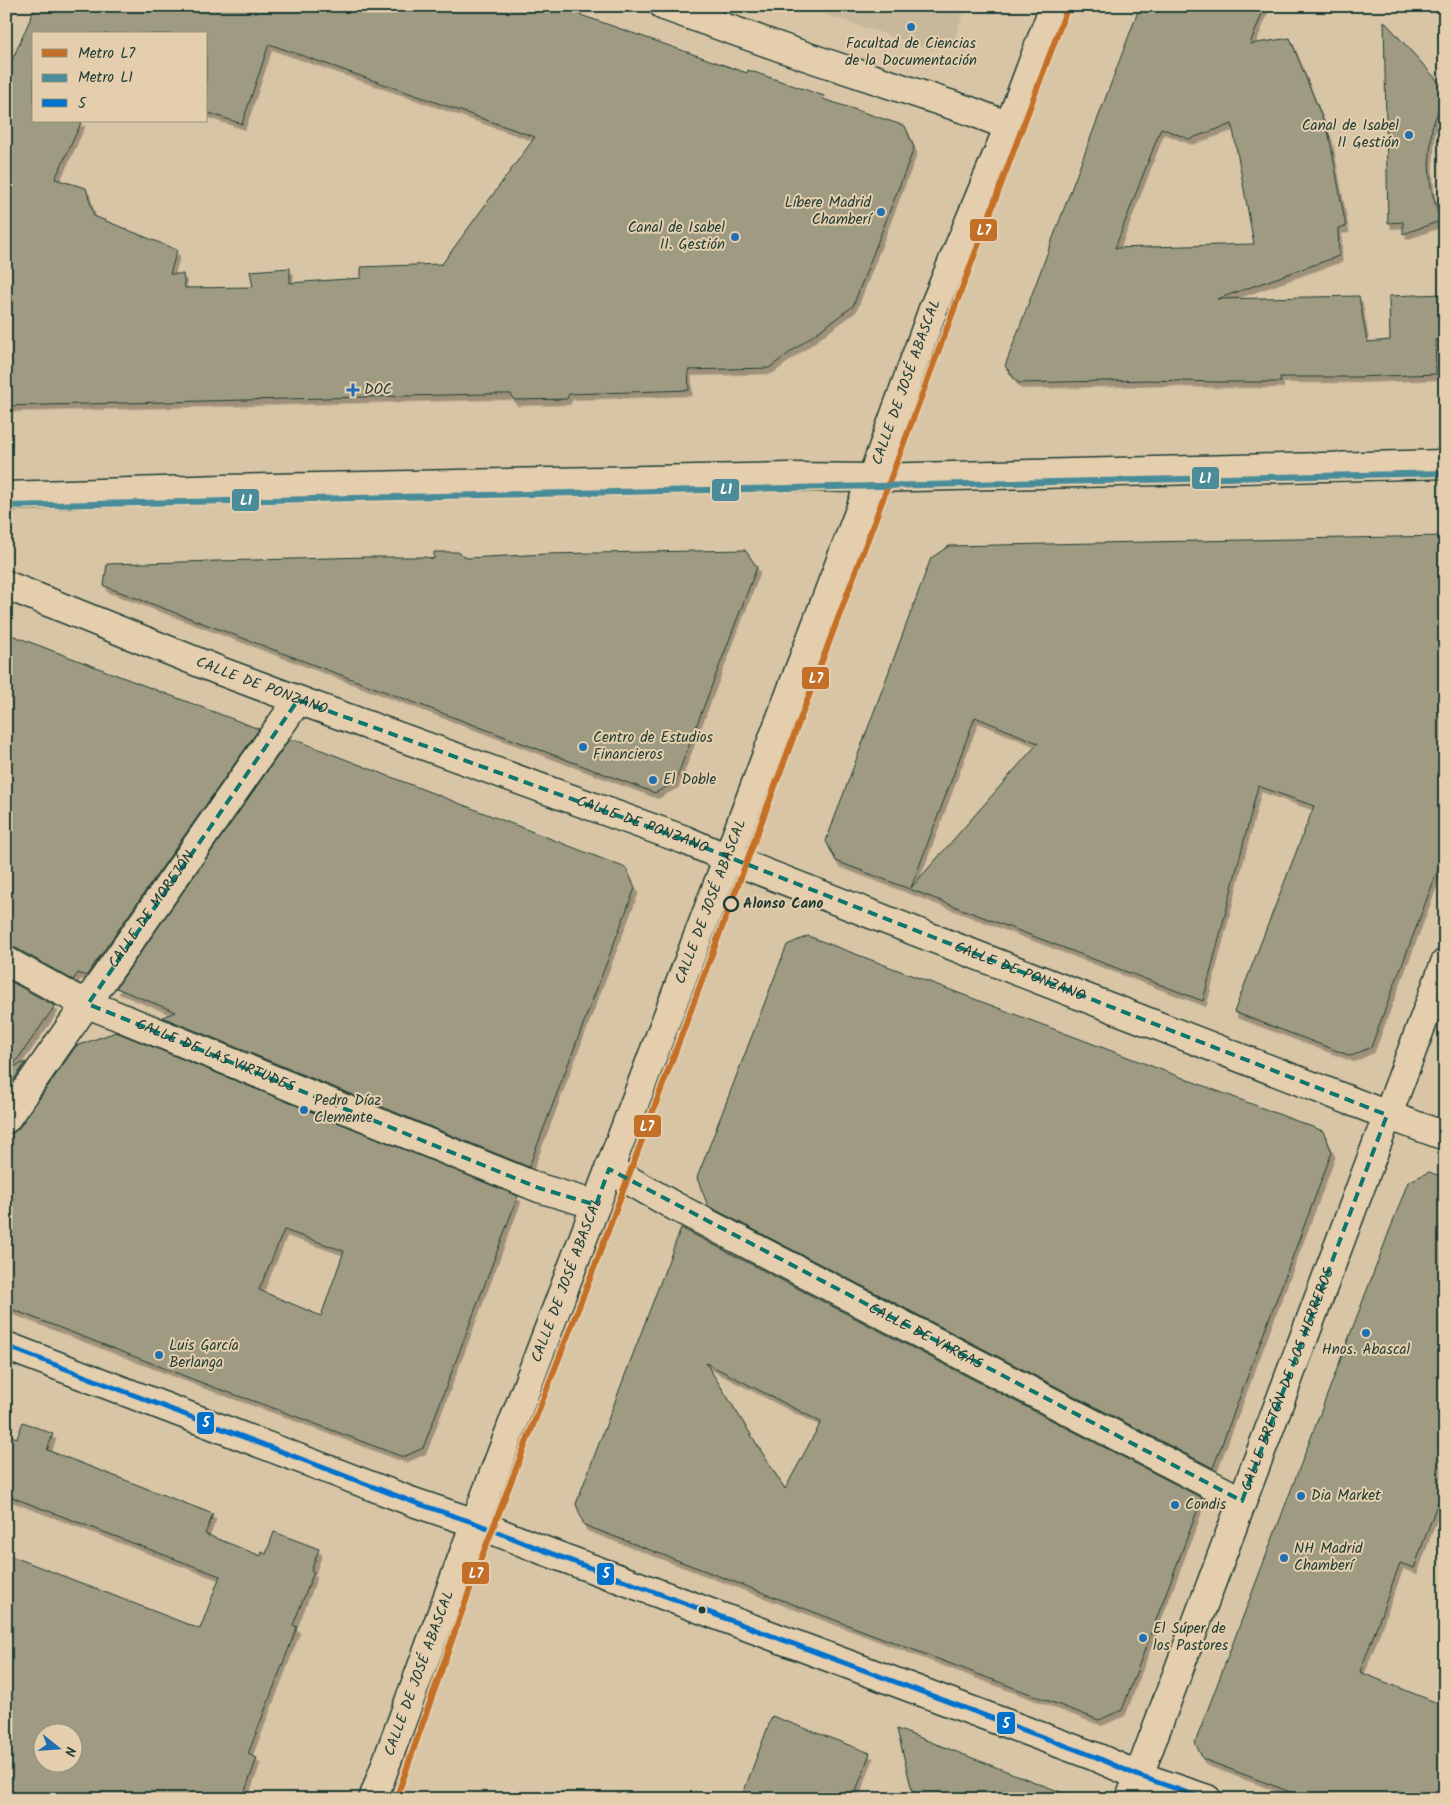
<svg xmlns="http://www.w3.org/2000/svg" width="1451" height="1805" font-family="Kalam,sans-serif">
<style>
.built{fill:#c7b89b}
.building{fill:#9f9b82;stroke:#1f3d34;fill-rule:evenodd;filter:url(#shadow)}
.lines{fill:none;stroke-linecap:round;stroke-linejoin:round}
.street-casing{stroke:#1f3d34;stroke-width:31}
.secondary-casing{stroke:#1f3d34;stroke-width:31}
.primary-casing{stroke:#1f3d34;stroke-width:31}
.street{stroke:#e4cead;stroke-width:28}
.secondary{stroke:#e4cead;stroke-width:28}
.primary{stroke:#e4cead;stroke-width:28}
.bus-1-casing{stroke:#e4cead;stroke-width:9}
.bus-1{stroke:#0072ce;stroke-width:5}
.metro-1-casing{stroke:#e4cead;stroke-width:10}
.metro-2-casing{stroke:#e4cead;stroke-width:10}
.metro-1{stroke:#c46f27;stroke-width:6}
.metro-2{stroke:#4a8c99;stroke-width:6}
.marked{fill:none;stroke:#0f766e;stroke-width:4;stroke-dasharray:10 6;stroke-linejoin:round}
.poi-dot{fill:#1f6fb2;stroke:#e4cead;stroke-width:2}
.stop-dot{fill:#e4cead;stroke:#1f3d34;stroke-width:2.5}
.bus-dot{fill:#1f3d34;stroke:#e4cead;stroke-width:2}
.labels{text-anchor:middle;dominant-baseline:central;stroke-width:4;stroke-linejoin:round;paint-order:stroke}
.poi-label{font-size:15px;fill:#1f3d34;stroke:#e4cead;text-anchor:start}
.street-label{font-size:15px;fill:#1f3d34;stroke:#e4cead}
.stop-label{font-size:15px;font-weight:bold;fill:#1f3d34;stroke:#e4cead;text-anchor:start}
.line-badge{stroke:#e4cead;stroke-width:2}
.badge-label{font-size:14px;text-anchor:middle;font-weight:bold;fill:#fff}
</style>
<defs>
<filter id="shadow"><feDropShadow dx="3" dy="5.5" stdDeviation="0" flood-color="#0004"/></filter>
</defs>
<rect width="100%" height="100%" fill="#d8c5a6"/>
<filter id="ink" filterUnits="userSpaceOnUse"><feTurbulence type="fractalNoise" baseFrequency=".02" numOctaves="2"/><feDisplacementMap in="SourceGraphic" scale="10" xChannelSelector="R" yChannelSelector="G"/><feConvolveMatrix kernelMatrix="1 2 1 2 8 2 1 2 1" color-interpolation-filters="sRGB"/></filter>
<g filter="url(#ink)">
<polygon class="built" points="800,6 966,6 954,40 933,50"/>
<g class="building">
<path d="M36,6H555L747,73L748,70L824,96L823,99L905,126L914,148L853,306L769,368L688,370L689,390L569,394L567,399L514,400L511,394H486L6,406V74ZM34,34H206V112L242,124L269,44L535,137L442,264L361,267V278L290,283V268L250,271L253,287L185,288L183,274H170L177,250L94,216L86,188L55,179L82,121H34Z"/>
<path d="M1140,6H1265L1250,44L1290,38L1329,135L1346,227L1338,228L1339,256L1217,299L1359,296L1367,342L1390,340L1389,296L1445,294V340H1435L1436,374L1357,377H1280L1281,382H1215L1148,380L1018,383L1005,366ZM1232,124L1254,244L1115,248L1161,128L1189,139Z"/>
<polygon points="1384,21 1445,89 1445,94 1432,127 1429,165 1431,188 1440,221 1403,234 1403,222 1388,223"/>
<path d="M1445,536V851L1371,1047L1351,1056L1234,1012L1314,806L1258,786L1203,1001L836,861L826,841L931,558L949,546ZM975,717L1038,743L911,888Z"/>
<polygon points="745,550 757,567 675,782 655,793 104,586 107,564 367,557 425,557 434,559 434,552 458,552 467,558 546,554"/>
<polygon points="6,633 259,729 86,976 78,973 73,980 14,947 6,945"/>
<polygon points="293,739 626,868 635,888 529,1167 162,1017 176,1012 116,988 289,740 291,741"/>
<polygon points="808,936 1323,1131 1332,1152 1213,1468 708,1206 697,1178 787,945"/>
<polygon points="6,979 55,1006 12,1067 26,1062 6,1091"/>
<path d="M116,1032L518,1196L423,1448L403,1457L276,1409L213,1387L6,1307V1134L13,1133L19,1128L76,1046ZM284,1230L344,1251L321,1316L259,1290Z"/>
<polygon points="1429,1172 1445,1178 1445,1482 1414,1568 1400,1563 1360,1672 1445,1706 1445,1799 1309,1799 1203,1759 1195,1743 1408,1182"/>
<path d="M681,1228L1202,1498L1122,1710L1099,1720L584,1525L576,1504ZM706,1363L821,1422L785,1489Z"/>
<path d="M23,1422L53,1434L47,1450L213,1514L205,1534L261,1556L262,1552L266,1554L274,1532L319,1549L311,1571L314,1572L293,1625L297,1627L248,1754L257,1758L242,1799H32L6,1789V1554L200,1629L220,1576L6,1495V1434L17,1438ZM42,1732H72V1762H42Z"/>
<polygon points="772,1716 870,1753 853,1799 741,1799"/>
<polygon points="897,1729 1071,1796 1071,1799 914,1799"/>
</g>
<g class="lines">
<defs>
<g id="street">
<polyline points="664,6 808,57 970,111 1009,126"/>
<path id="s1" d="M6,585L220,671L298,700L685,840L727,858L1387,1115L1445,1136"/>
<path id="s2" d="M6,961L70,996L88,1004L539,1188L596,1205"/>
<path id="s3" d="M6,1119L298,700"/>
<path id="s4" d="M609,1169L676,1207L1242,1501"/>
<polyline points="6,1346 413,1502 475,1523 545,1551 1096,1757 1139,1776 1207,1799"/>
<path id="s5" d="M1130,1799L1445,963"/>
</g>
<polyline id="secondary" points="6,496 224,489 789,477 872,478 1445,464"/>
<g id="primary">
<path id="s6" d="M373,1799L475,1523L872,478L933,309L1009,126L1054,6"/>
</g>
</defs>
<use href="#street" class="street-casing"/>
<use href="#secondary" class="secondary-casing"/>
<use href="#primary" class="primary-casing"/>
<use href="#street" class="street"/>
<use href="#secondary" class="secondary"/>
<use href="#primary" class="primary"/>
<defs>
<polyline id="bus-1" points="6,1346 413,1502 475,1523 545,1551 1096,1757 1139,1776 1206,1799"/>
</defs>
<use href="#bus-1" class="bus-1-casing"/>
<use href="#bus-1" class="bus-1"/>
<defs>
<polyline id="metro-1" points="396,1799 477,1569 594,1268 1068,6"/>
<polyline id="metro-2" points="6,506 1445,473"/>
</defs>
<use href="#metro-1" class="metro-1-casing"/>
<use href="#metro-2" class="metro-2-casing"/>
<use href="#metro-1" class="metro-1"/>
<use href="#metro-2" class="metro-2"/>
</g>
</g>
<path class="marked" d="M298,700L685,840L1387,1115L1242,1501L609,1169L596,1205L539,1188L88,1004Z"/>
<g class="poi-dot">
<circle cx="911" cy="27" r="5"/>
<circle cx="1409" cy="135" r="5"/>
<circle cx="881" cy="212" r="5"/>
<circle cx="735" cy="237" r="5"/>
<path d="M350.5 382.5h5v5h5v5h-5v5h-5v-5h-5v-5h5z"/>
<circle cx="583" cy="747" r="5"/>
<circle cx="653" cy="780" r="5"/>
<circle cx="304" cy="1110" r="5"/>
<circle cx="1366" cy="1333" r="5"/>
<circle cx="159" cy="1355" r="5"/>
<circle cx="1301" cy="1496" r="5"/>
<circle cx="1175" cy="1505" r="5"/>
<circle cx="1284" cy="1558" r="5"/>
<circle cx="1143" cy="1638" r="5"/>
</g>
<circle class="stop-dot" cx="731" cy="904" r="7"/>
<circle class="bus-dot" cx="702" cy="1610" r="4.5"/>
<g class="labels">
<g class="poi-label">
<text x="911" y="44" text-anchor="middle">Facultad de Ciencias<tspan x="911" dy="17">de la Documentación</tspan></text>
<text x="1399" y="126" text-anchor="end">Canal de Isabel<tspan x="1399" dy="17">II Gestión</tspan></text>
<text x="871" y="203" text-anchor="end">Líbere Madrid<tspan x="871" dy="17">Chamberí</tspan></text>
<text x="725" y="228" text-anchor="end">Canal de Isabel<tspan x="725" dy="17">II. Gestión</tspan></text>
<text x="364" y="390">DOC</text>
<text x="593" y="738">Centro de Estudios<tspan x="593" dy="17">Financieros</tspan></text>
<text x="663" y="780">El Doble</text>
<text x="314" y="1101">Pedro Díaz<tspan x="314" dy="17">Clemente</tspan></text>
<text x="169" y="1346">Luis García<tspan x="169" dy="17">Berlanga</tspan></text>
<text x="1366" y="1350" text-anchor="middle">Hnos. Abascal</text>
<text x="1311" y="1496">Dia Market</text>
<text x="1185" y="1505">Condis</text>
<text x="1294" y="1549">NH Madrid<tspan x="1294" dy="17">Chamberí</tspan></text>
<text x="1153" y="1629">El Súper de<tspan x="1153" dy="17">los Pastores</tspan></text>
</g>
<g class="street-label">
<text stroke="none"><textPath href="#s6" startOffset="1514">CALLE DE JOSÉ ABASCAL</textPath></text>
<text stroke="none"><textPath href="#s1" startOffset="275">CALLE DE PONZANO</textPath></text>
<text stroke="none"><textPath href="#s1" startOffset="680">CALLE DE PONZANO</textPath></text>
<text stroke="none"><textPath href="#s6" startOffset="959">CALLE DE JOSÉ ABASCAL</textPath></text>
<text stroke="none"><textPath href="#s3" startOffset="255">CALLE DE MOREJÓN</textPath></text>
<text stroke="none"><textPath href="#s1" startOffset="1085">CALLE DE PONZANO</textPath></text>
<text stroke="none"><textPath href="#s2" startOffset="230">CALLE DE LAS VIRTUDES</textPath></text>
<text stroke="none"><textPath href="#s6" startOffset="554">CALLE DE JOSÉ ABASCAL</textPath></text>
<text stroke="none"><textPath href="#s4" startOffset="358">CALLE DE VARGAS</textPath></text>
<text stroke="none"><textPath href="#s5" startOffset="448">CALLE BRETÓN DE LOS HERREROS</textPath></text>
<text stroke="none"><textPath href="#s6" startOffset="134">CALLE DE JOSÉ ABASCAL</textPath></text>
</g>
<g class="stop-label">
<text x="743" y="904">Alonso Cano</text>
</g>
</g>
<g class="line-badge">
<rect x="969" y="218" width="29" height="24" rx="5" fill="#c46f27"/>
<rect x="1191" y="466" width="29" height="24" rx="5" fill="#4a8c99"/>
<rect x="711" y="478" width="29" height="24" rx="5" fill="#4a8c99"/>
<rect x="231" y="488" width="29" height="24" rx="5" fill="#4a8c99"/>
<rect x="801" y="666" width="29" height="24" rx="5" fill="#c46f27"/>
<rect x="633" y="1114" width="29" height="24" rx="5" fill="#c46f27"/>
<rect x="196" y="1411" width="19" height="24" rx="5" fill="#0072ce"/>
<rect x="461" y="1561" width="29" height="24" rx="5" fill="#c46f27"/>
<rect x="596" y="1562" width="19" height="24" rx="5" fill="#0072ce"/>
<rect x="996" y="1711" width="20" height="24" rx="5" fill="#0072ce"/>
</g>
<g class="badge-label">
<text x="984" y="235">L7</text>
<text x="1205" y="483">L1</text>
<text x="726" y="494">L1</text>
<text x="246" y="505">L1</text>
<text x="816" y="683">L7</text>
<text x="647" y="1131">L7</text>
<text x="206" y="1427">5</text>
<text x="476" y="1578">L7</text>
<text x="606" y="1578">5</text>
<text x="1006" y="1728">5</text>
</g>
<rect width="1451" height="1805" fill="none" stroke="#e4cead" stroke-width="25"/>
<rect x="12" y="12" width="1426" height="1780" fill="none" stroke="#1f3d34" stroke-width="2" filter="url(#ink)"/>
<rect x="32" y="32" width="175" height="90" fill="#e4cead" stroke="#95947d"/>
<rect x="42" y="49" width="25" height="8" fill="#c46f27" stroke="#95947d"/>
<text x="78" y="58" font-size="15" fill="#1f3d34">Metro L7</text>
<rect x="42" y="74" width="25" height="8" fill="#4a8c99" stroke="#95947d"/>
<text x="78" y="82" font-size="15" fill="#1f3d34">Metro L1</text>
<rect x="42" y="99" width="25" height="8" fill="#0072ce" stroke="#95947d"/>
<text x="78" y="108" font-size="15" fill="#1f3d34">5</text>
<g transform="translate(58 1748) rotate(107)"><circle r="24" fill="#e4cead" stroke="#95947d"/>
<path d="M0-4L9 19L0 12L-9 19Z" fill="#1f6fb2"/>
<text y="-8" font-size="14" font-weight="bold" text-anchor="middle" fill="#1f3d34">N</text>
</g>
</svg>
